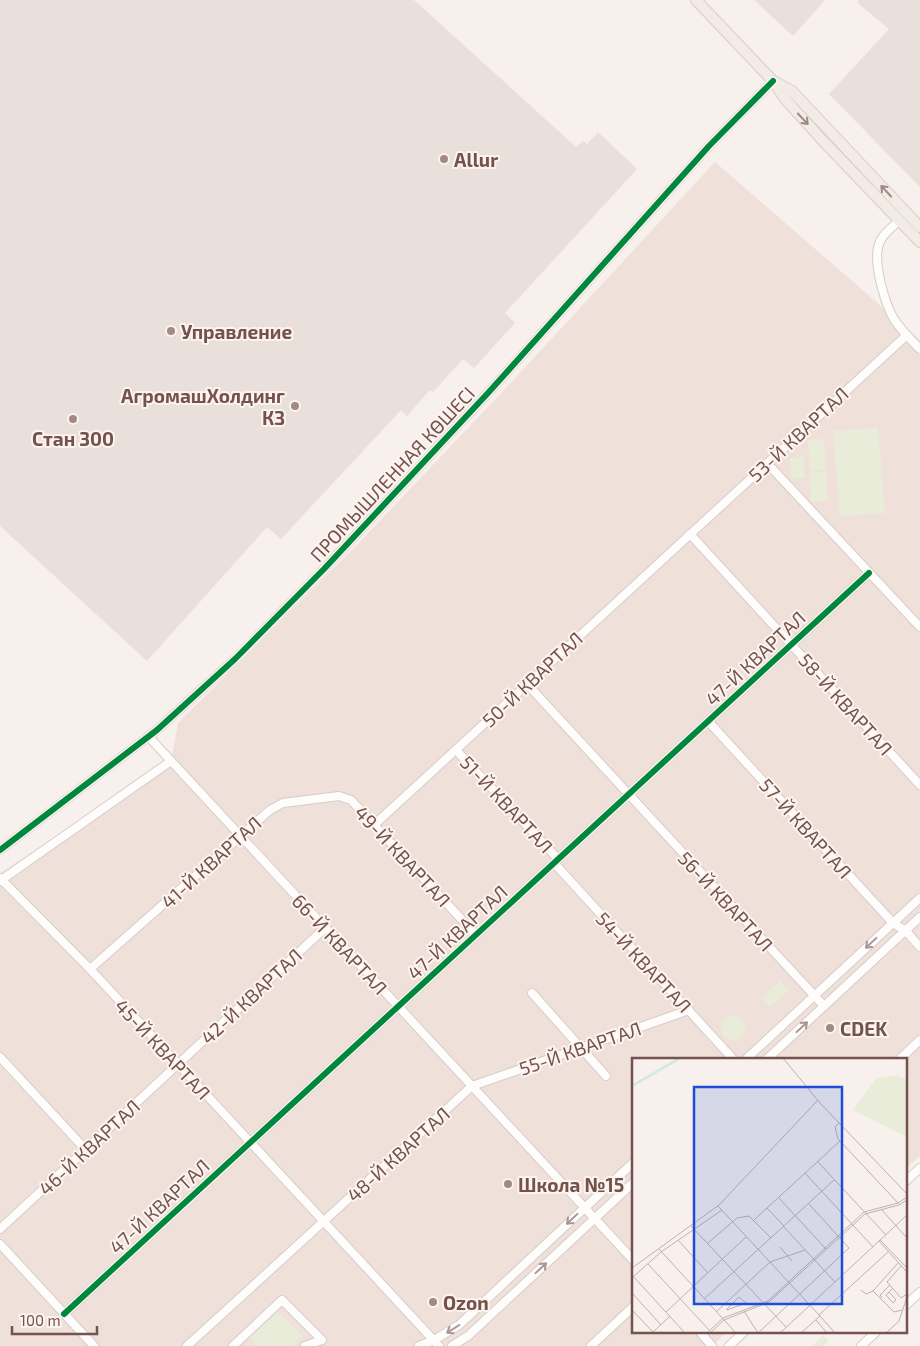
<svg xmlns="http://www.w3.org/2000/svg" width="920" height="1346" font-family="'Exo 2',sans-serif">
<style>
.residential{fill:#efe1da}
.industrial{fill:#e9dfdb}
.green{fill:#e9ecd8}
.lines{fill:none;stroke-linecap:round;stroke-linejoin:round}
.minor-casing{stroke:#d6ccc9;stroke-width:10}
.major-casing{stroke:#d8cdca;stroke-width:12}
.minor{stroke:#fefdfc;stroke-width:8}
.major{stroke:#f2ebe6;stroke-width:10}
.rail{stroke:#e4e2e5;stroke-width:2;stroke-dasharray:8 5;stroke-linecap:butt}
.cycleway-casing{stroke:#fef4ef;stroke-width:9}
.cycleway{stroke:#00873e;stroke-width:6}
.oneway{stroke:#a08883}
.oneway2{stroke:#ab9694}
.poi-dot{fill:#a28985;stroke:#fef4ef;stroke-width:2}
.labels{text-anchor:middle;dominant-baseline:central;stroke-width:4;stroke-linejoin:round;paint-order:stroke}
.poi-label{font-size:19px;font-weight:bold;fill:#74524e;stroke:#fef4ef;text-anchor:start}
.street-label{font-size:19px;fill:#74524e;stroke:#fef4ef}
.inset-river{fill:none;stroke:#cfe8e4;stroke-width:2.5}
.inset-road{fill:none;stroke:#c3b1ad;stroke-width:1}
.view{fill:#1d4ed8;fill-opacity:0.15;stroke:#1d4ed8;stroke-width:2.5}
.inset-edge{fill:none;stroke:#74524e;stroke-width:2.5}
</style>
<rect width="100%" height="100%" fill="#f7f0ec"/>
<polygon class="residential" points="715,162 920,340 920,1156 906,1168 906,1060 634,1060 634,1332 727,1332 712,1346 0,1346 0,873 171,761 178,723 356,546 506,388"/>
<g class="industrial">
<polygon points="0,0 414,0 576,147 583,141 587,144 598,132 637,169 505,313 515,323 474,368 463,359 433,392 430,390 407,416 401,410 281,539 267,527 147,661 0,526"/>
<polygon points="754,0 825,0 793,36"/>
<polygon points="858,0 920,0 920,187 829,94 889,29 858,3"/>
</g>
<g class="green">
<polygon points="878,428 885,513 840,516 833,431"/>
<polygon points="824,439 826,470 810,471 808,440"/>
<polygon points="803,457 805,478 791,479 790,458"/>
<polygon points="826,472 828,501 811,502 809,473"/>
<polygon points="780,981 789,990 770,1007 762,998"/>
<circle cx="733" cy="1028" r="12"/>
<polygon points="275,1309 303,1336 293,1346 257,1346 248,1337"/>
<polygon points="823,1335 829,1341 823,1346 812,1346"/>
</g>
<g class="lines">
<defs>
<g id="minor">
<path d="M899,221C891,228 880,236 878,248C874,266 885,304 894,319C901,330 911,340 920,349"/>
<polyline points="767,463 920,627"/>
<polyline points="690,534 920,785"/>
<polyline points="527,684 824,1006"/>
<polyline points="708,721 893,923 906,931 920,947"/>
<polyline points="148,736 634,1261"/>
<polyline points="456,750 558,859"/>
<polyline points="374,825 907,335"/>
<polyline points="0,850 157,730 235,659 324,569 488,393 709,146 773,81"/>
<polyline points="554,863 734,1060"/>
<polyline points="0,878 90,969 439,1346"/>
<polyline points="0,881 171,761"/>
<polyline points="90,969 270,810 283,803 339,796 351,800 476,935"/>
<polyline points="532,993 606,1076"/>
<polyline points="0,1057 86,1150"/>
<polyline points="745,1060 920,898"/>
<polyline points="766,1060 920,917"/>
<polyline points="899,1060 920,1040"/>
<polyline points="906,1181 920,1168"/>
<polyline points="0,1229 325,928"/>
<polyline points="0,1244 94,1346"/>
<polyline points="906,1305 920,1292"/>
<polyline points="64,1314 869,573"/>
<polyline points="700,1332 712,1346"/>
<polyline points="187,1346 472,1086 689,1010"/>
<polyline points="233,1346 282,1300 322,1340 305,1346"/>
<polyline points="419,1346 434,1340 459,1325 634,1162"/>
<polyline points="452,1346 468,1336 634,1182"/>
<polyline points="591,1346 634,1306"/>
<polyline points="729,1346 744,1332"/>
<polyline points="861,1346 876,1332"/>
</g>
<g id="major">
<polyline points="696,0 773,81 785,99 824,142 920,242"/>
<polyline points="775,82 792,91 920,227"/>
</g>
</defs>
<use href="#minor" class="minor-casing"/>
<use href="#major" class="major-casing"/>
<use href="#minor" class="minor"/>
<use href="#major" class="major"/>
<g class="rail">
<polyline points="917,1 918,0"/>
<polyline points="0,230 198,412"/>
</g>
<defs>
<g id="cycleway">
<polyline points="0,850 157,730 235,659 324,569 488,393 709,146 773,81"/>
<polyline points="64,1314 869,573"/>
</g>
</defs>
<use href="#cycleway" class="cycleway-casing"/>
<use href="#cycleway" class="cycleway"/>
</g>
<defs><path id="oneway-shaft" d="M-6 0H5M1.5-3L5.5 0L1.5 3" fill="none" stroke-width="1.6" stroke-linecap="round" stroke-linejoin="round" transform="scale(1.25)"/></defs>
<g class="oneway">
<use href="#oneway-shaft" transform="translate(803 119) rotate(47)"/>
<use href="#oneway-shaft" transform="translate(886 191) rotate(-133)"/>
</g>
<g class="oneway2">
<use href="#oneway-shaft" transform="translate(871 943) rotate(137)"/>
<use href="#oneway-shaft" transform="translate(802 1027) rotate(-43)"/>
<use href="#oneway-shaft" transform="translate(572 1219) rotate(137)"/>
<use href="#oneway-shaft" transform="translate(541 1268) rotate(-43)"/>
<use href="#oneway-shaft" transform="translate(453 1329) rotate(148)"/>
</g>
<g class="poi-dot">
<circle cx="444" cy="159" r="5"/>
<circle cx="171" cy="331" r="5"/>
<circle cx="295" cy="406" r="5"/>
<circle cx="73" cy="419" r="5"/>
<circle cx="830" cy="1028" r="5"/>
<circle cx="508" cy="1184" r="5"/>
<circle cx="433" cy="1302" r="5"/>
</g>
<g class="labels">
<g class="poi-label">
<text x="454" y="159">Allur</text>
<text x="181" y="331">Управление</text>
<text x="285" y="395" text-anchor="end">АгромашХолдинг<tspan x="285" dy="22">КЗ</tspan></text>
<text x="73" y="438" text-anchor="middle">Стан 300</text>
<text x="840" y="1028">CDEK</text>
<text x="518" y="1184">Школа №15</text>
<text x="443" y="1302">Ozon</text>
</g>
<g class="street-label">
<text transform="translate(798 434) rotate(-43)">53-Й КВАРТАЛ</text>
<text transform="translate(392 474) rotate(-47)">ПРОМЫШЛЕННАЯ КӨШЕСІ</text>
<text transform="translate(755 658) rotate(-43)">47-Й КВАРТАЛ</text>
<text transform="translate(532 679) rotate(-43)">50-Й КВАРТАЛ</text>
<text transform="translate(846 704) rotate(48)">58-Й КВАРТАЛ</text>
<text transform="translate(507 804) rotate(47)">51-Й КВАРТАЛ</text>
<text transform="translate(806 828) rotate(48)">57-Й КВАРТАЛ</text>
<text transform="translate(403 856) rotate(47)">49-Й КВАРТАЛ</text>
<text transform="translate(211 862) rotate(-42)">41-Й КВАРТАЛ</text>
<text transform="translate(726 901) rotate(47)">56-Й КВАРТАЛ</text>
<text transform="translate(457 932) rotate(-43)">47-Й КВАРТАЛ</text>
<text transform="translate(340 944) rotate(47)">66-Й КВАРТАЛ</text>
<text transform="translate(644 962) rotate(47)">54-Й КВАРТАЛ</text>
<text transform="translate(251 996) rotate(-43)">42-Й КВАРТАЛ</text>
<text transform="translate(580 1048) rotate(-19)">55-Й КВАРТАЛ</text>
<text transform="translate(163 1049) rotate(47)">45-Й КВАРТАЛ</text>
<text transform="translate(89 1147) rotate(-43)">46-Й КВАРТАЛ</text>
<text transform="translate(398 1154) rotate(-42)">48-Й КВАРТАЛ</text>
<text transform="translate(159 1206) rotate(-43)">47-Й КВАРТАЛ</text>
</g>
</g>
<g transform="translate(632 1058)">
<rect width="275" height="275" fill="#f7f0ec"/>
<path d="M263,17L275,21V79L221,52L244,21Z" fill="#e9ecd8"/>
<path class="inset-river" d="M0,28L48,0"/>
<path class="inset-road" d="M151,0L188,45L275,136M207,65L203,69L206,81L267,146M186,104L254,177M173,115L241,189M147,140L194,191M86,148L187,257L256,194M135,150L152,168M249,151L275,180M122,162L208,83M59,168L154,269M151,168L203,224M46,182L76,215M248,182L275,210M247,183L275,214M76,185L105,160L117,158L139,180M148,189L160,203M27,191L104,275M16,206L78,273M269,208L255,224L269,240L275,236M0,210L87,147L186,42M0,217L53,275M2,218L29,194L90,152M229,232L234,236L241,233L262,254L270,252M241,233L266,205M257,234L264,242L261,245L254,237L261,230M0,235L29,267M107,239L114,245L95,252V251ZM250,240L248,237L258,227M72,241L202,122M0,252L21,274M112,253L126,275M34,254L114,179M84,254L138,204L173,192M187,257L203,275M184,262L195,275M20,275L38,258M75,275L91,260L136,243L232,154L266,145L275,139M78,275L92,262L137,244L233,156L267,147L275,142M126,275L217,190L176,145M148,275L275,157M169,275L188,258M254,275L267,263L275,239"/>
<path class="view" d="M62,29H210V246H62Z"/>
<rect width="275" height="275" class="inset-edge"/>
</g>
<path d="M12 1326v8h85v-8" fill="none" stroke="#74524e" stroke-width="2.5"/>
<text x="20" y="1326" font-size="15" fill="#74524e" stroke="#fef4ef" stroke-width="4" paint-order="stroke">100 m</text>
</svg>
